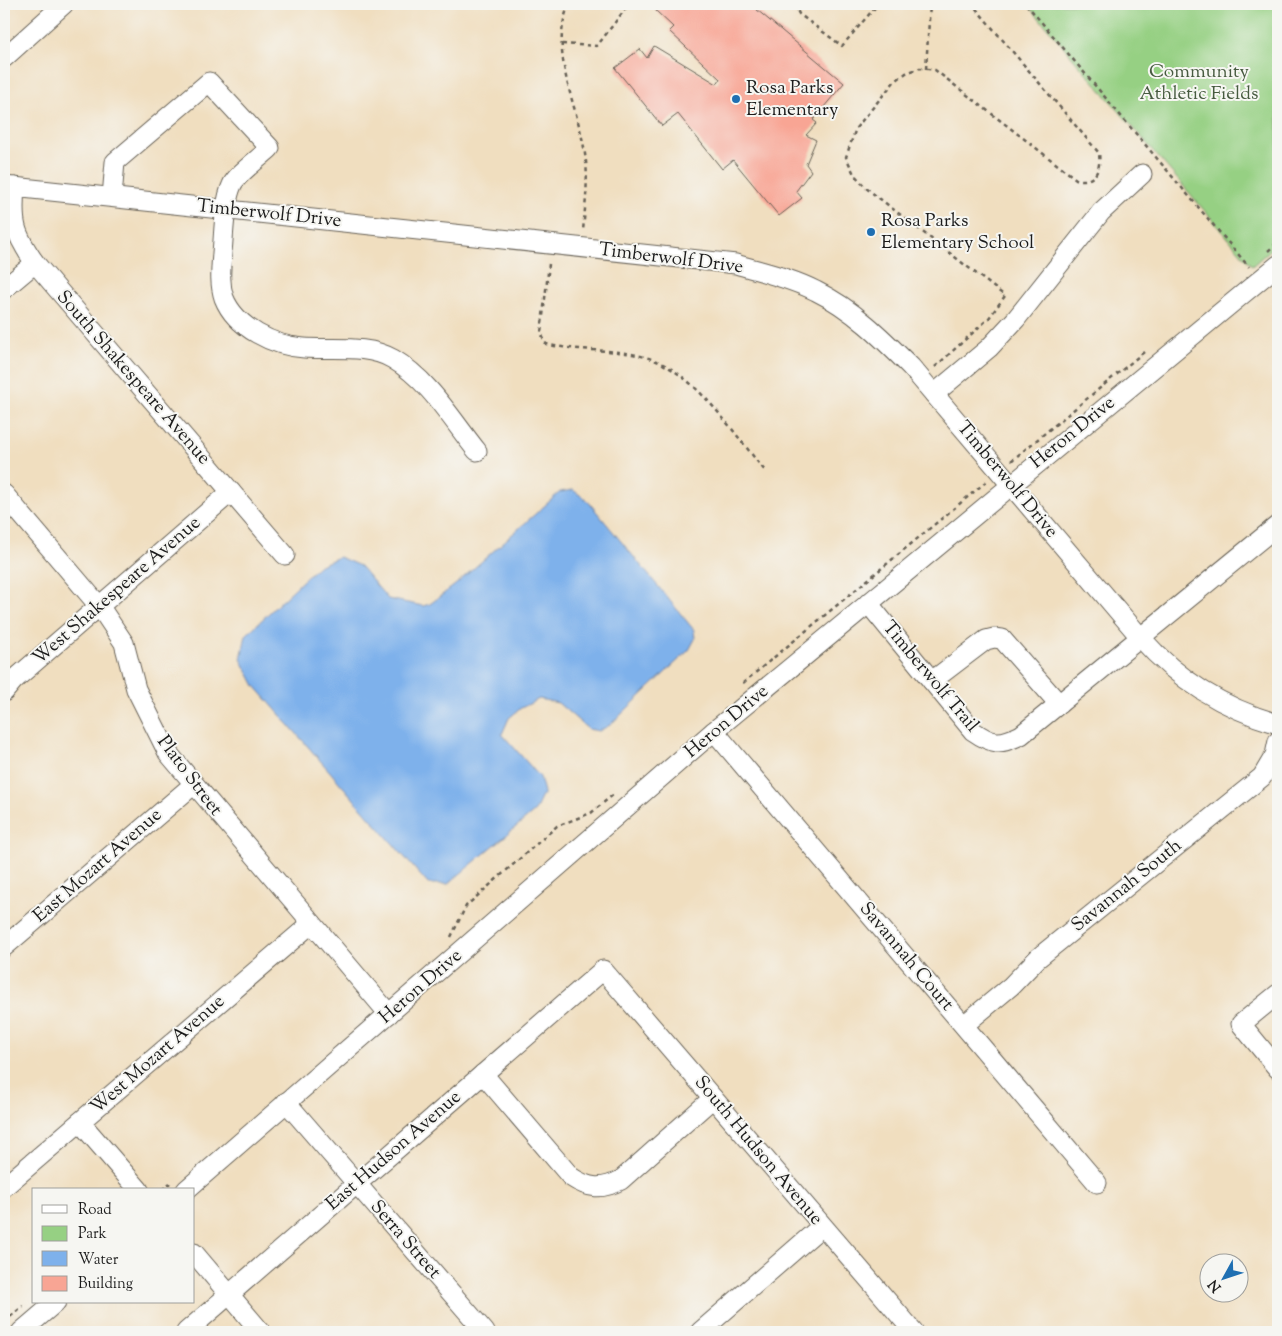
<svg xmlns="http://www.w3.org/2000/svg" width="1282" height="1336" font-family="'Sorts Mill Goudy',serif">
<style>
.green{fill:#96d083;stroke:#597650}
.water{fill:#7eb1eb;stroke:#4d6684}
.building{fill:#f8a594}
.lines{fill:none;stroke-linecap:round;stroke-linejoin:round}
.minor-casing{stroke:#666055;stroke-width:21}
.path{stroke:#666055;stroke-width:2.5;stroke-dasharray:4 4;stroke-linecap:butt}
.minor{stroke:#fff;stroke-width:19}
.poi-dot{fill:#1f6fb2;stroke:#f6f6f2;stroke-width:2}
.labels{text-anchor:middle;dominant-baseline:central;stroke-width:4;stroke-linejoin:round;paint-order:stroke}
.park-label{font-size:19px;fill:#475b40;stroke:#f6f6f2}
.poi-label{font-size:19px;fill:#1c1c1c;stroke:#f6f6f2;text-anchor:start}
.street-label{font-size:19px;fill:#1c1c1c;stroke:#f6f6f2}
</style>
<rect width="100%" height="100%" fill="#f6f6f2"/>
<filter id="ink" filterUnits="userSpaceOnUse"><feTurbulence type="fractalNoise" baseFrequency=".02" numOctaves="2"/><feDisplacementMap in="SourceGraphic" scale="10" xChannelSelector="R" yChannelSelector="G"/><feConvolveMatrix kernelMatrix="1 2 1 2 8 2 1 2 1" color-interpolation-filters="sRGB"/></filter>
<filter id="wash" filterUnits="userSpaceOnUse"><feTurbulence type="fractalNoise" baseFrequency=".0096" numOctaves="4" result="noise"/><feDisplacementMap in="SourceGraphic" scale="20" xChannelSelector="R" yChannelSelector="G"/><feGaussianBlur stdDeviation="1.12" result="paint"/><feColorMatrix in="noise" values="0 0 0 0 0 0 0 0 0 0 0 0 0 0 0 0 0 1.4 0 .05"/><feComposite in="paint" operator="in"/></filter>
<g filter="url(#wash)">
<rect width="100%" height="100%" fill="#f0debf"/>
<polygon class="green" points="1027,4 1278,4 1278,243 1252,266"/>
<polygon class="water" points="573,490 587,500 694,630 695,639 689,650 610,725 599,731 588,729 558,703 539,699 521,708 509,718 502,734 540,777 544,792 535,811 448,884 428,884 255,686 241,659 246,635 318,566 339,557 360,566 388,599 423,606 430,604 455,585 560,492"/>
<g id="blocks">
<polygon class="building" points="661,4 750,4 844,83 813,120 817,123 806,135 816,140 806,164 811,171 796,191 802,198 779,216 733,160 722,169 678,114 662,126 615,68 640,49 647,58 654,46 717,84 720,79 669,31 673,27 655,10"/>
</g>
</g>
<g filter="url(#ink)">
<use href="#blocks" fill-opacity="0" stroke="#666055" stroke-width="1"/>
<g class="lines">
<defs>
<g id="minor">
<polyline points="4,58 64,4"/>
<path d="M4,186L736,264C762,272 791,278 816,291C853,309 882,338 911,367L1141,638C1179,681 1223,708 1278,724"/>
<path d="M15,187C12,223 14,233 35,263L285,555"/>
<path d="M112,197L115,162L209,82L270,148C261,157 236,175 232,185C224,202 224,233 222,253C221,268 219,283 224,298C236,328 274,346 304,348C333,350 368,344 393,359C429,380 452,420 477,451"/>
<polyline points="4,289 35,263"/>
<polyline points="934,394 989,348 1016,319 1101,212 1142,174"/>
<polyline points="4,494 100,607 124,643 136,689 168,753 389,1014"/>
<path d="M868,603L973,731C993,745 1000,745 1021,735L1278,525"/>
<polyline points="932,681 986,640 994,638 1002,639 1059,704"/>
<polyline points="4,692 14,680 231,492"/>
<polyline points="714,731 1097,1183"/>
<polyline points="4,947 193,785"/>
<polyline points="1278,994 1241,1024 1278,1069"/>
<polyline points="964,1025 1011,986 1038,958 1262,777 1275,755 1278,741"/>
<path d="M483,1074L571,1177C589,1189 602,1190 621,1180L713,1098"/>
<polyline points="286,1102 485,1332"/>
<polyline points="80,1122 139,1190"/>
<polyline points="4,1187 312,923"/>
<polyline points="186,1190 714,731 1278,265"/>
<polyline points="194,1253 261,1332"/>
<polyline points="21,1332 56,1302"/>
<polyline points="186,1332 603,970 914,1332"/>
<polyline points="700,1332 822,1226"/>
</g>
</defs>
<use href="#minor" class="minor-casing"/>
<g class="path">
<path d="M569,4C548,54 578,104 585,154C589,178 585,207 583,231"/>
<polyline points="794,4 799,14 842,46 878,4"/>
<polyline points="1026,4 1249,267"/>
<polyline points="1268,4 1278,11"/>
<polyline points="562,44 597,46 629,4"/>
<polyline points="926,69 930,4"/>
<polyline points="1268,251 1278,242"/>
<path d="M549,264L541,333L546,344C578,352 613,348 645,357C694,370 734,434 766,472"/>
<path d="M935,367L989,318L1005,296L866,188L854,174L846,157L856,128L894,82L906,73L920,68L935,70L1076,179C1095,184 1101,170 1099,153L972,4"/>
<polyline points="1011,461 1144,352"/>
<polyline points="743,683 987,481"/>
<polyline points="451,937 466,906 557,826 591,813 614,794"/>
<polyline points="162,1190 170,1183"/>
<polyline points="4,1322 23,1306"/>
</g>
<use href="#minor" class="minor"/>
</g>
</g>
<g class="poi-dot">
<circle cx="736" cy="99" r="5"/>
<circle cx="871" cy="232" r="5"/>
</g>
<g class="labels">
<g class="park-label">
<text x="1199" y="72">Community<tspan x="1199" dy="22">Athletic Fields</tspan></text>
</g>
<g class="poi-label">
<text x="746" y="88">Rosa Parks<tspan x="746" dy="22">Elementary</tspan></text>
<text x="881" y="221">Rosa Parks<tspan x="881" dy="22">Elementary School</tspan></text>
</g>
<g class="street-label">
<text transform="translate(269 214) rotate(6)">Timberwolf Drive</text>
<text transform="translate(671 259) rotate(7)">Timberwolf Drive</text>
<text transform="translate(133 378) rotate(49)">South Shakespeare Avenue</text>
<text transform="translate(1073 433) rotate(-39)">Heron Drive</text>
<text transform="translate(1007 480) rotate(50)">Timberwolf Drive</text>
<text transform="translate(117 591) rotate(-41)">West Shakespeare Avenue</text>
<text transform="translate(930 677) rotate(50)">Timberwolf Trail</text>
<text transform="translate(727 722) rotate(-40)">Heron Drive</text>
<text transform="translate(189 776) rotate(53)">Plato Street</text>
<text transform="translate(98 866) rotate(-41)">East Mozart Avenue</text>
<text transform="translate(1127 886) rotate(-39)">Savannah South</text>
<text transform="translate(906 957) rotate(50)">Savannah Court</text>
<text transform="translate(421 987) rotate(-41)">Heron Drive</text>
<text transform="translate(158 1055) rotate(-41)">West Mozart Avenue</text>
<text transform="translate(394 1151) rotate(-41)">East Hudson Avenue</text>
<text transform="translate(758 1151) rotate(50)">South Hudson Avenue</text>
<text transform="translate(405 1240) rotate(49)">Serra Street</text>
</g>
</g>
<rect width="1282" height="1336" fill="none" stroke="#f6f6f2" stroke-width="20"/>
<rect x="32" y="1188" width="162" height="115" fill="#f6f6f2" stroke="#9f9f9c"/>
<rect x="42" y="1205" width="25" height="8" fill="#ffffff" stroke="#9f9f9c"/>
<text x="78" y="1214" font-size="15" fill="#1c1c1c">Road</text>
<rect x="42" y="1226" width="25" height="15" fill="#96d083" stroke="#9f9f9c"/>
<text x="78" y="1238" font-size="15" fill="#1c1c1c">Park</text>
<rect x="42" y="1251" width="25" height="15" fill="#7eb1eb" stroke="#9f9f9c"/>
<text x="78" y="1264" font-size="15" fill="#1c1c1c">Water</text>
<rect x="42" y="1276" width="25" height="15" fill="#f8a594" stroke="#9f9f9c"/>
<text x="78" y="1288" font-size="15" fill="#1c1c1c">Building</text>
<g transform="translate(1224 1278) rotate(230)"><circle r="24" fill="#f6f6f2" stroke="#9f9f9c"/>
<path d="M0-4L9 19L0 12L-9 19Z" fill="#1f6fb2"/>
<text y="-8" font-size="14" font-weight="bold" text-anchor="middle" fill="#1c1c1c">N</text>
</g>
</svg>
